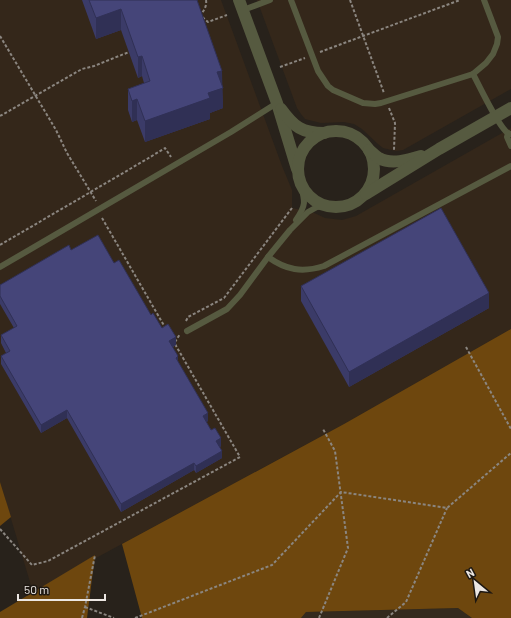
<svg xmlns="http://www.w3.org/2000/svg" width="511" height="618" font-family="Barlow,sans-serif">
<style>
.commercial{fill:#34271a}
.built{fill:#342a1e}
.forest{fill:#6e470e}
.lines{fill:none;stroke-linecap:round;stroke-linejoin:round}
.path{stroke:#8b8680;stroke-width:2;stroke-dasharray:3 2;stroke-linecap:butt}
.lane{stroke:#565a40;stroke-width:6}
.street{stroke:#565a40;stroke-width:12}
.wall{fill:#3b3b68}
.shaded-wall{fill:#303055}
.building{fill:#454579;stroke:#303055}
</style>
<rect width="100%" height="100%" fill="#28221b"/>
<g class="commercial">
<polygon points="0,0 221,0 282,166 292,190 292,208 312,212 325,218 342,220 356,216 511,128 511,329 344,424 33,592 0,482"/>
<polygon points="257,0 511,0 511,89 403,150 396,151 383,148 378,144 362,129 354,124 344,122 321,123 305,119 301,114 297,108"/>
</g>
<polygon class="built" points="458,608 472,618 301,618 306,612"/>
<g class="forest">
<polygon points="511,329 511,618 472,618 458,608 306,612 301,618 142,618 122,544 344,424"/>
<polygon points="0,482 11,517 0,526"/>
<polygon points="95,555 87,618 0,618 0,612"/>
</g>
<g class="lines">
<g class="path">
<path d="M206,0C207,6 204,11 200,15L208,22L227,15"/>
<polyline points="350,0 384,93"/>
<polyline points="0,36 56,130 67,153 96,201"/>
<polyline points="320,52 460,0"/>
<polyline points="280,67 305,58"/>
<polyline points="389,108 395,123 394,150"/>
<polyline points="0,116 82,69 94,66 129,52"/>
<polyline points="102,218 166,329"/>
<polyline points="0,245 147,159 165,148 171,157"/>
<polyline points="186,321 188,317 224,298 292,208"/>
<polyline points="175,342 180,334"/>
<polyline points="466,347 511,429"/>
<polyline points="0,529 32,565 48,561 240,457 175,344"/>
<polyline points="85,607 114,618"/>
<polyline points="82,618 85,607 95,555"/>
<polyline points="135,618 272,565 341,492 447,508 511,453"/>
<polyline points="319,618 348,548 335,451 323,429"/>
<polyline points="387,618 406,602 447,508"/>
</g>
<g class="lane">
<polyline points="291,0 318,71 328,86 333,90 363,103 375,104 381,103 473,74 486,63 493,54 497,44 498,37 484,0"/>
<polyline points="243,10 270,0"/>
<path d="M473,74C479,85 499,128 508,133C509,134 510,134 511,134"/>
<polyline points="508,133 507,137 511,146"/>
<path d="M296,220C307,204 305,201 300,183"/>
<path d="M268,257C286,270 302,273 324,266L511,166"/>
<polyline points="0,267 231,132 277,103"/>
<polyline points="187,331 227,309 240,295 268,257 290,230 308,212 317,207 328,206"/>
</g>
<g class="street">
<polyline points="239,0 277,103 297,169"/>
<path d="M281,109C294,127 302,133 324,133"/>
<circle cx="336" cy="169" r="38"/>
<path d="M369,150C372,152 375,156 379,158C391,165 408,160 421,156"/>
<polyline points="366,194 439,149 511,108"/>
</g>
</g>
<g class="wall">
<polygon points="82,0 197,0 222,86 223,108 210,113 210,119 145,142 137,120 132,122 128,110 128,89 144,83 142,76 138,78 121,30 96,39"/>
<polygon points="71,250 114,263 151,315 176,345 173,347 178,362 208,421 206,422 221,446 220,447 222,458 196,473 194,470 121,512 67,418 41,433 1,364 1,356 6,353 1,343 1,335 14,328 0,304 0,285"/>
<polygon points="301,286 489,308 349,387 301,301"/>
</g>
<g class="shaded-wall">
<polygon points="121,9 121,30 96,39 96,18"/>
<polygon points="142,56 142,76 138,78 138,57"/>
<polygon points="222,71 223,108 210,113 210,119 145,142 145,121 208,93 217,72"/>
<polygon points="137,99 137,120 132,122 132,101"/>
<polygon points="489,293 489,308 349,387 349,372"/>
<polygon points="176,337 176,345 169,348 169,341"/>
<polygon points="178,356 178,364 176,358"/>
<polygon points="67,410 67,418 41,433 41,425"/>
<polygon points="208,413 208,421 203,424 203,416"/>
<polygon points="221,438 221,446 216,449 216,441"/>
<polygon points="222,451 222,458 196,473 196,466"/>
<polygon points="194,463 194,470 121,512 121,504"/>
</g>
<g class="building">
<polygon points="89,0 197,0 222,71 217,72 223,88 208,93 210,98 145,121 137,99 132,101 128,89 150,81 142,56 138,57 121,9 96,18"/>
<polygon points="441,208 489,293 349,372 301,286"/>
<polygon points="98,235 114,263 119,260 151,315 153,313 162,328 168,324 176,337 169,341 178,356 176,358 208,413 203,416 211,430 215,428 221,438 216,441 222,451 196,466 194,463 121,504 67,410 41,425 1,356 10,351 1,335 17,326 0,296 0,285 69,245 71,250"/>
</g>
<g transform="translate(475 582) rotate(331)" stroke="#1e1812" stroke-width="3" paint-order="stroke">
<path d="M0-3L7 15L0 10L-7 15Z" fill="#ece7e3"/>
<text y="-6" font-size="11" font-weight="bold" text-anchor="middle" fill="#ece7e3">N</text>
</g>
<path d="M18 594v6h87v-6" fill="none" stroke="#ece7e3" stroke-width="2"/>
<text x="24" y="594" font-size="12" fill="#ece7e3" stroke="#1e1812" stroke-width="3" paint-order="stroke">50 m</text>
</svg>
